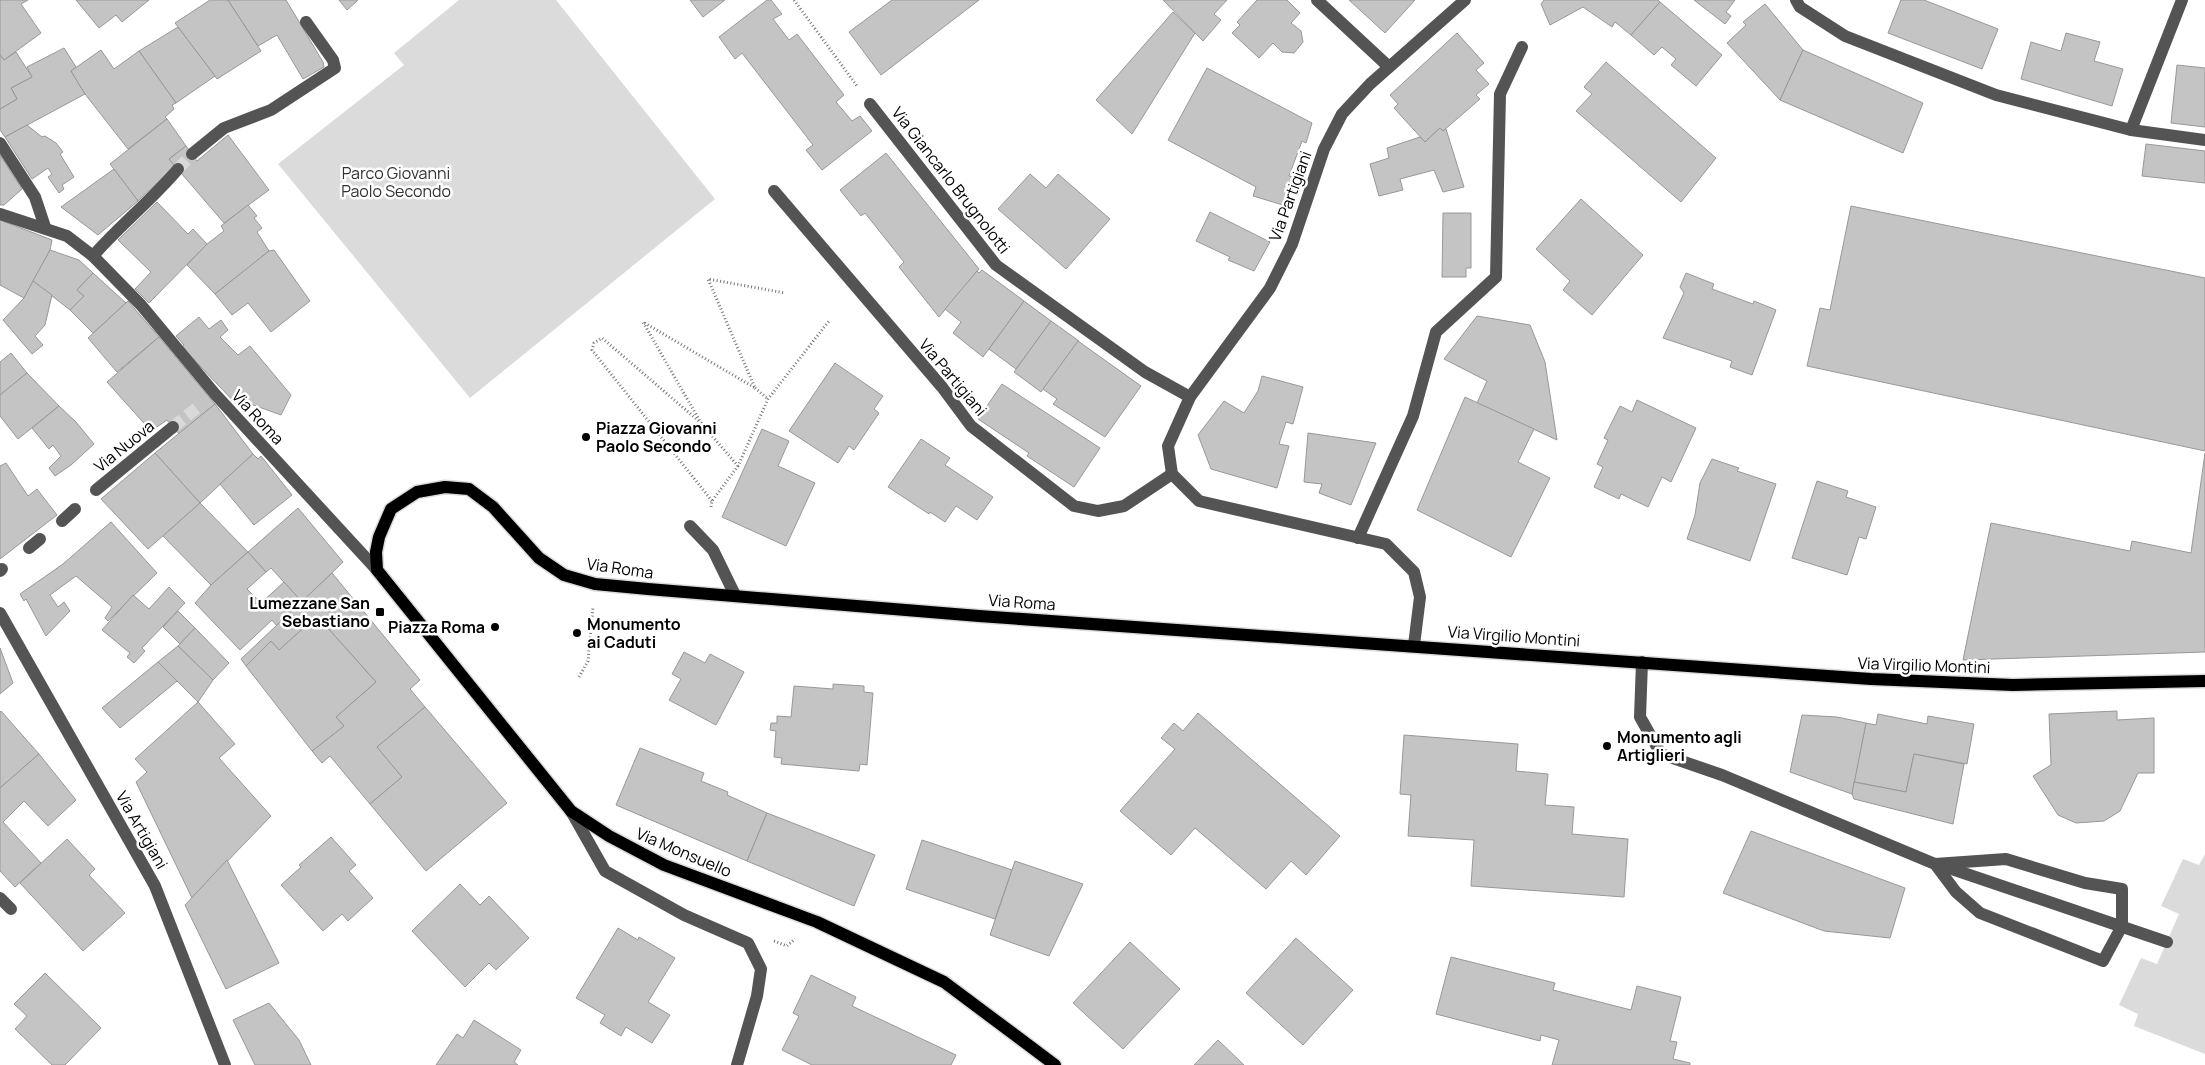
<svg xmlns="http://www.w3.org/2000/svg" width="2205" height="1065" font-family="Manrope,sans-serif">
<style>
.green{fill:#dbdbdb}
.building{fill:#c4c4c4;stroke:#989898}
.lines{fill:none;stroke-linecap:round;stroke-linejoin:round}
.minor-tunnel{stroke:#d9d9d9;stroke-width:12;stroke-dasharray:12 6;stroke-linecap:butt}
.major-casing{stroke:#dbdbdb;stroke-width:15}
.path{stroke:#767676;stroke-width:3;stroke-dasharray:1 2.5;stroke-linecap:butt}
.minor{stroke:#545454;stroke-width:12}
.major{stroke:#000;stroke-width:12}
.poi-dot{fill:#000;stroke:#fff;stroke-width:2}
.labels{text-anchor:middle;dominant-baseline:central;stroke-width:5;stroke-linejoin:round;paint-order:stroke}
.park-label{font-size:16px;fill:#323232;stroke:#fff}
.street-label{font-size:16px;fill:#000;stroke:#fff}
.poi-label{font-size:16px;font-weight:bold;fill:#000;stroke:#fff;text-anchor:start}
</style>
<rect width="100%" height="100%" fill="#fff"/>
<g class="green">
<polygon points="459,0 556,0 715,199 470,398 278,164 404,65 394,53"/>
<polygon points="2205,854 2205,1054 2134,1026 2138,1014 2119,1005 2141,958 2157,964 2179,914 2161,906 2183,859 2199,865"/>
</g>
<g class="building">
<polygon points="0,0 28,0 21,4 41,33 4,60 0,55"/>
<polygon points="76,0 149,0 122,22 116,15 99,28"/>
<polygon points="210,0 228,0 261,51 217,79 175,23"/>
<polygon points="228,0 286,0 323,62 324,67 303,79 277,35 258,46"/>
<polygon points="339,0 358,0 347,10"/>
<polygon points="690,0 725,0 703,17"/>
<polygon points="767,0 771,0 782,14 773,19 789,40 797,34 844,95 836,102 852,121 860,116 872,131 822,170 806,150 813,145 742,53 735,59 719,37"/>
<polygon points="892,0 979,0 881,75 849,32"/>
<polygon points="1163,0 1227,0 1214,14 1221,20 1203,41"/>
<polygon points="1257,0 1287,0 1300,13 1291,23 1301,31 1303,42 1294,53 1282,52 1273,43 1259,58 1232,33 1240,25 1237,22"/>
<polygon points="1349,0 1415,0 1385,33"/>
<polygon points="1544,0 1658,0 1660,2 1631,35 1615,22 1612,27 1583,7 1550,25 1541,4"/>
<polygon points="1694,0 1735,0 1726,12 1731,16 1725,24"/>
<polygon points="1901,0 1924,0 1998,29 1982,69 1888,33"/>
<polygon points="1660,2 1722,55 1696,86 1671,65 1676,59 1662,47 1654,55 1631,35"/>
<polygon points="1765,4 1803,50 1780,100 1727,43 1746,25 1743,22"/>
<polygon points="1173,12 1195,33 1132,134 1096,100"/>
<polygon points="178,27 215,76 176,103 139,51"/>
<polygon points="1457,33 1484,63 1476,70 1489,84 1476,95 1480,99 1443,131 1440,128 1425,142 1394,108 1398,104 1390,95"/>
<polygon points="2066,33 2100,42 2094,61 2123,69 2112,106 2021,79 2031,42 2061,51"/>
<polygon points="64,48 76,67 71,71 85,94 5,137 0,130 0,109 17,99 11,88 32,77 27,67"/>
<polygon points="101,50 114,69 139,51 176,103 172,105 174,109 165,117 167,119 128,149 85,94 71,71"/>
<polygon points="1803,50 1923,103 1903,153 1780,100"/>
<polygon points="16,52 32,77 11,88 17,99 0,109 0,55 4,60"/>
<polygon points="1606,62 1716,158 1681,202 1576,111 1592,94 1584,87"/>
<polygon points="2177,65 2205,68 2205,127 2171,123"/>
<polygon points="1207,68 1312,123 1306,143 1302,141 1289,176 1294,177 1283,205 1253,196 1256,187 1168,140"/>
<polygon points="167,119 186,146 169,159 175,166 138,201 110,164"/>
<polygon points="27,125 42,137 45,136 56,143 63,152 60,154 74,177 62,185 64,189 59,193 48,177 52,174 48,168 32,179 5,137"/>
<polygon points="1440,128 1443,131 1446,129 1464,187 1443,192 1434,170 1400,179 1403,190 1379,196 1370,164 1389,158 1387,148 1420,137 1425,142"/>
<polygon points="228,135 269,190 224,223 169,159 186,146 197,161"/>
<polygon points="2146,144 2205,151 2205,183 2142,176"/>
<polygon points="886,153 979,269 939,317 899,267 904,262 865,213 861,216 840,190"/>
<polygon points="0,155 22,189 4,205 0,205"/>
<polygon points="114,169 138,201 98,235 61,207"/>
<polygon points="1030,174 1046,188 1058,174 1110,219 1066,269 998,209"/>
<polygon points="1581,199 1643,255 1592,315 1563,290 1570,281 1536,249"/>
<polygon points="157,202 188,234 193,229 207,244 149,303 135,289 151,272 118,240"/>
<polygon points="248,205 257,216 254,218 262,228 257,232 269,251 215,294 187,265 207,244 224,231 221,226"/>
<polygon points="1851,206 2205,278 2205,451 1807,366 1820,308 1830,310"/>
<polygon points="1210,212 1270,242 1254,271 1228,260 1230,257 1196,241"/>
<polygon points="1443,213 1471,213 1471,268 1466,268 1466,277 1442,277"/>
<polygon points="0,220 52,240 50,250 24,298 0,285"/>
<polygon points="50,250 79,260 93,273 77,290 84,296 70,310 33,281"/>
<polygon points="274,250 310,301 271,332 248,303 232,315 215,294 269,251"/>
<polygon points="982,270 1024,301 983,357 953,333 961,322 945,309 977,271 979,273"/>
<polygon points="93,273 126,303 93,333 70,310 84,296 77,290"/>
<polygon points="1686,273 1714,284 1712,289 1753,304 1754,301 1776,310 1752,375 1730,367 1732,361 1663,338 1684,293 1680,287"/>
<polygon points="33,281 52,295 45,325 35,336 43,345 32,354 3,320 24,298"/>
<polygon points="128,301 159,337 117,372 88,338"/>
<polygon points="1024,301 1051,321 1016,369 989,349"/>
<polygon points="1477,316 1530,325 1545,362 1557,440 1477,403 1487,381 1444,359"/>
<polygon points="199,317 209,329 221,320 228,330 220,337 238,355 250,346 291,395 281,415 245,402 239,407 182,347 184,345 176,336"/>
<polygon points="1051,321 1079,341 1041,392 1014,372"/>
<polygon points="159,337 215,404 179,434 167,420 151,431 107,382"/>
<polygon points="1078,341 1141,386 1105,437 1053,404 1057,399 1043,389"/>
<polygon points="11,353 27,373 0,395 0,362"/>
<polygon points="835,363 883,396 874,409 879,413 854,450 849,446 838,463 789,431"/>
<polygon points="27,373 59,406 18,439 0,416 0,395"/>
<polygon points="1262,376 1303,387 1293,424 1286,422 1279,444 1289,446 1277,488 1211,469 1198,435 1224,401 1244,413 1258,391"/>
<polygon points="1002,384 1100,448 1074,487 1027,456 1029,453 978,419"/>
<polygon points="1465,397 1534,429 1518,462 1550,478 1511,557 1417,510"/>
<polygon points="1637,400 1696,428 1671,482 1662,477 1648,507 1621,494 1619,499 1594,487 1603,467 1597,464 1608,440 1604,438 1620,406 1632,412"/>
<polygon points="215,404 253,454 200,503 155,453"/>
<polygon points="59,406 76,422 94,444 71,465 55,476 49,468 61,456 53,445 49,449 32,428"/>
<polygon points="762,429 789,441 778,466 815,483 786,546 722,517"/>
<polygon points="1308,433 1376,443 1351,505 1319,493 1322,484 1304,482"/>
<polygon points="921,439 950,458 945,465 993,497 977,520 956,506 945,522 930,512 929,514 888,487"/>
<polygon points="155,453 200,503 148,549 101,499"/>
<polygon points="2205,453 2205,652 1963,660 1991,523 2130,551 2132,541 2191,553"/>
<polygon points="253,454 258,459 261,456 292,495 254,525 220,484"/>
<polygon points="1712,459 1739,468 1737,471 1776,484 1750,561 1687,539 1695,515 1700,483"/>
<polygon points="6,463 28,496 37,489 57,515 0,559 0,466"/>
<polygon points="1817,481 1848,491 1846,497 1876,507 1866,539 1859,537 1847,575 1792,558"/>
<polygon points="200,503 248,552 211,585 163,536"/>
<polygon points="298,508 343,562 302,602 271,568 266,572 248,552"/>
<polygon points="111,522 157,573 108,621 105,618 112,607 76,576 50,595 58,607 64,602 70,611 46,636 26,599 24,601 20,594 63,564"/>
<polygon points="248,552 266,572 247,589 261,603 284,582 302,602 277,626 272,620 240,650 195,603 211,585"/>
<polygon points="332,573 420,680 410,689 425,707 377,747 402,777 370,804 330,756 322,763 312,751 344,726 336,717 376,682 317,616 279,650 271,641 246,666 241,659"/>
<polygon points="169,587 185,603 142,648 145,651 134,663 127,657 130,653 102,630 133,595 149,609"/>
<polygon points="178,611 195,628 180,644 163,627"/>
<polygon points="317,616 376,682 336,717 344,726 312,751 246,666 271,641 279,650"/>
<polygon points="195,628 229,663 213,680 178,646"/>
<polygon points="178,646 213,680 198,702 158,662"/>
<polygon points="0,648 13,683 0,694"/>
<polygon points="684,652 705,663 710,654 744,672 716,725 669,700 681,679 672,674"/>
<polygon points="158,662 177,681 120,728 102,708"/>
<polygon points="833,684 864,686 864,692 873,693 867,765 860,764 859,771 781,764 782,758 774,757 776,731 770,730 771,723 777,723 777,716 791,717 794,686 833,689"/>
<polygon points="198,702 235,744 219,758 271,816 192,898 136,782 147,772 135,759"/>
<polygon points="425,707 507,803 426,871 370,804 402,777 377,747"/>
<polygon points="1,711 39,754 0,788 0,712"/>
<polygon points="2117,711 2117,720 2154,718 2154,773 2138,773 2120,811 2104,821 2076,823 2058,815 2033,776 2051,765 2049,714"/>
<polygon points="1198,713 1340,836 1306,875 1291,861 1266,889 1195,828 1171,855 1120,811 1175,749 1161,738 1174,723 1183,731"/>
<polygon points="1878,714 1927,724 1928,716 1974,724 1967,764 1914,754 1906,792 1854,782 1866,723 1876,725"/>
<polygon points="1802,715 1837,717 1866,723 1852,794 1790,772"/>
<polygon points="1404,735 1518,744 1516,771 1548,774 1545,805 1574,807 1572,834 1628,839 1624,897 1471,886 1474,840 1408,836 1411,795 1400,794"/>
<polygon points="640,748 704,773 701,781 728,792 727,795 767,813 747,861 616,805"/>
<polygon points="39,754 76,800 48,826 24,801 3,822 41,863 15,887 0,871 0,788"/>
<polygon points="1914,754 1964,764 1953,824 1854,799 1852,794 1854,782 1906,792"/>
<polygon points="767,813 875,855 854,906 747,861"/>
<polygon points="1751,831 1905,888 1890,938 1824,931 1723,893"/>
<polygon points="331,837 356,865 349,871 373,898 348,921 342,914 323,931 281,885 301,867 299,865"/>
<polygon points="67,839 95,869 89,875 125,913 83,951 20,883"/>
<polygon points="922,840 1012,870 995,919 906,889"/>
<polygon points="227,860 279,963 226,989 185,905"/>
<polygon points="1015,861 1083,884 1049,956 990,935"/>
<polygon points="460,884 480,905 489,896 529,938 496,970 489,963 465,987 412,931"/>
<polygon points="618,928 638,940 639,937 675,958 648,1002 670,1015 652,1043 626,1027 621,1036 600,1023 605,1015 576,998"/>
<polygon points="1296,938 1353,990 1303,1045 1246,993"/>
<polygon points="1130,942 1180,989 1123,1049 1073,1003"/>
<polygon points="1451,957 1555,983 1553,990 1631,1010 1637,986 1681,997 1670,1041 1677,1042 1673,1059 1690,1063 1690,1065 1552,1065 1559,1040 1541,1035 1540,1041 1436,1014"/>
<polygon points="45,973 101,1028 65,1065 52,1065 15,1029 27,1016 14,1004"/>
<polygon points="811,975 856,997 852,1006 956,1055 951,1065 812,1065 782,1050 799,1016 793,1013"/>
<polygon points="269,1003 299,1040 311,1065 255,1065 233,1020"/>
<polygon points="474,1020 521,1050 514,1062 518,1065 436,1065 457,1034 463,1038"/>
<polygon points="1218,1040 1244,1065 1194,1065"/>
</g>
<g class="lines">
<g class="minor-tunnel">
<polyline points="178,169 192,154"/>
<polyline points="173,427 198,407"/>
</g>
<defs>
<polyline id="major" points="1055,1065 944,982 817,922 664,865 609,836 571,811 377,570 376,552 379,537 391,509 417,492 445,487 469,489 493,507 539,558 564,575 595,584 648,589 979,616 1871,679 2013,685 2205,681"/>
</defs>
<use href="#major" class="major-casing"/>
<g class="path">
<polyline points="794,0 857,86"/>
<polyline points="755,388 768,399"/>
<polyline points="701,423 738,466"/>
<polyline points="712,501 592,350 594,343 602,338 701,423 643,322 755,388 708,279 785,293"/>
<polyline points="711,507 712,501 738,466 768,399 829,321"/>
<polyline points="579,677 588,661 593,607"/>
<polyline points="774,941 787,946 795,939"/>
</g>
<g class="minor">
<polyline points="1317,0 1389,67"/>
<polyline points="1796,0 1800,7 1845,36 1996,95 2131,130 2205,140"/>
<polyline points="870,104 996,265 1145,372 1190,397"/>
<polyline points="2131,130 2182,0"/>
<polyline points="0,143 35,197 45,227"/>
<polyline points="192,154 224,128 271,110 335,68 333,60 306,22"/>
<polyline points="774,191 942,387 971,426 1074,506 1098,511 1124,506 1172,474"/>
<polyline points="0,214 67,236 93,256 141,305 215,394 377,570"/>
<path d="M93,256C120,225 152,200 178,169"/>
<polyline points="96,490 173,427"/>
<polyline points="62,521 75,509"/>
<polyline points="690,526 713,550 735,595"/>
<polyline points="1358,538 1413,416 1436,332 1496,277 1500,94 1522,47"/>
<polyline points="29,548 40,539"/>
<polyline points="0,571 2,569"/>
<polyline points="0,613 155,886 225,1065"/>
<polyline points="1414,645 1420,597 1414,572 1386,544 1199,501 1172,474 1168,446 1190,397 1270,288 1292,244 1324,149 1342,114 1370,84 1465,0"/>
<polyline points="1642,662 1640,717 1661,754 1722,775 1935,864 1956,892 1980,913 2103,961 2122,926 2122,889 2085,883 2006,859 1935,864"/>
<polyline points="571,811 605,871 684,915 748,943 761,969 757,996 737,1065"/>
<polyline points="1940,865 2167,942"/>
<polyline points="0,898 11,909"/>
</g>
<use href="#major" class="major"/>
</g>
<g class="poi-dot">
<circle cx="586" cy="437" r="5"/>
<rect x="375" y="607" width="10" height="10" rx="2.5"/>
<circle cx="495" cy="627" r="5"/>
<circle cx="577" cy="633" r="5"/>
<circle cx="1607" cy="746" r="5"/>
</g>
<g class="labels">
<g class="park-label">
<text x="396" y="173">Parco Giovanni<tspan x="396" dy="18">Paolo Secondo</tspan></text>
</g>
<g class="street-label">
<text transform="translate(951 180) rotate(52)">Via Giancarlo Brugnolotti</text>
<text transform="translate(1290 196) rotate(-70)">Via Partigiani</text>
<text transform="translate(953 377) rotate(50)">Via Partigiani</text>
<text transform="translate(258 417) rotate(47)">Via Roma</text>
<text transform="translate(124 446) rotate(-39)">Via Nuova</text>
<text transform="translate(620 568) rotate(8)">Via Roma</text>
<text transform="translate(1022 602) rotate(4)">Via Roma</text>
<text transform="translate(1514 636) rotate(4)">Via Virgilio Montini</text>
<text transform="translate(1924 665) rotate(2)">Via Virgilio Montini</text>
<text transform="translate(142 830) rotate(60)">Via Artigiani</text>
<text transform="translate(684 852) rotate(23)">Via Monsuello</text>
</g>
<g class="poi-label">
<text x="596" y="428">Piazza Giovanni<tspan x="596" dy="18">Paolo Secondo</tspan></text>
<text x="370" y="603" text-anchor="end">Lumezzane San<tspan x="370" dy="18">Sebastiano</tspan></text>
<text x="587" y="624">Monumento<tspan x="587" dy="18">ai Caduti</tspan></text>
<text x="485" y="627" text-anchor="end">Piazza Roma</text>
<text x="1617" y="737">Monumento agli<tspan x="1617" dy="18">Artiglieri</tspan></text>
</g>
</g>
</svg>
